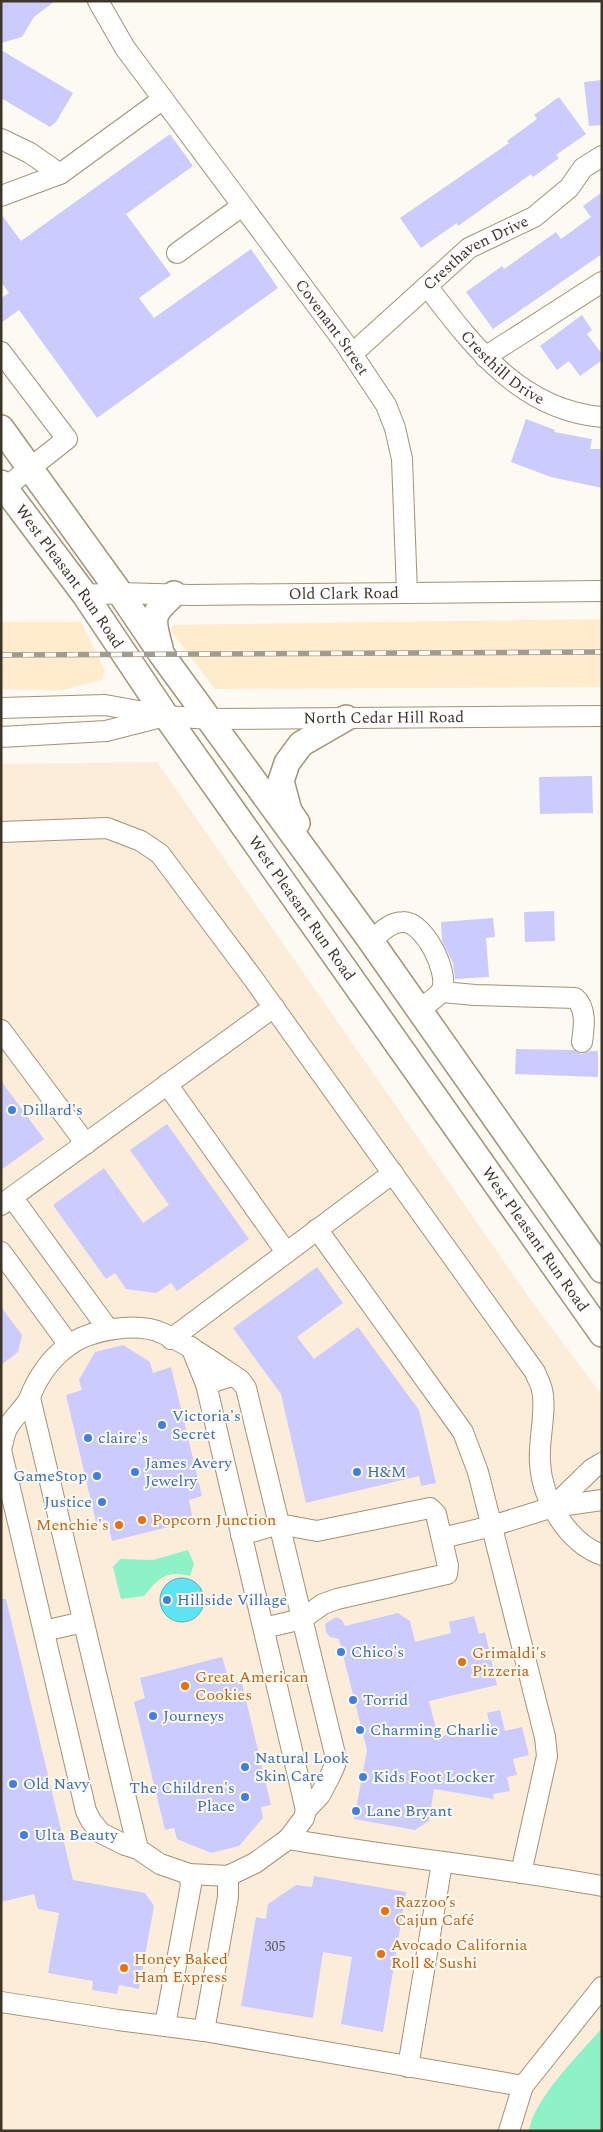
<svg xmlns="http://www.w3.org/2000/svg" width="603" height="2132" font-family="Spectral,serif">
<style>
.commercial{fill:#fcedda}
.built{fill:#ffeccc}
.green{fill:#8ef2c7}
.water{fill:#5ee3f3;stroke:#54afb6}
.building{fill:#cbcbfe}
.lines{fill:none;stroke-linecap:round;stroke-linejoin:round}
.minor-casing{stroke:#a49274;stroke-width:22}
.major-casing{stroke:#a49274;stroke-width:28}
.minor{stroke:#fff;stroke-width:20}
.major{stroke:#fff;stroke-width:25}
.rail-casing{stroke:#a19c92;stroke-width:5.5}
.rail{stroke:#fdf9f3;stroke-width:4;stroke-dasharray:11;stroke-linecap:butt}
.shop-dot{fill:#3f7fe0;stroke:#fdf9f3;stroke-width:2}
.food-dot{fill:#e8710a;stroke:#fdf9f3;stroke-width:2}
.labels{text-anchor:middle;dominant-baseline:central;stroke-width:4;stroke-linejoin:round;paint-order:stroke}
.number-label{font-size:14px;fill:#605a5e}
.street-label{font-size:16px;fill:#3c3528;stroke:#fdf9f3}
.shop-label{font-size:16px;fill:#366cbe;stroke:#fdf9f3;text-anchor:start}
.food-label{font-size:16px;fill:#c56008;stroke:#fdf9f3;text-anchor:start}
</style>
<rect width="100%" height="100%" fill="#fdf9f3"/>
<polygon class="commercial" points="157,762 530,1299 602,1395 602,2028 547,2093 530,2125 529,2131 1,2131 1,764"/>
<g class="built">
<polygon points="602,619 602,687 215,689 171,631 173,625"/>
<polygon points="1,622 81,622 105,671 102,680 63,690 1,689"/>
</g>
<g class="green">
<path d="M188,1550L194,1564L190,1576C165,1570 159,1578 144,1596L121,1599L113,1567L120,1559L153,1560Z"/>
<path d="M602,2028V2131H529C533,2100 581,2052 602,2028Z"/>
</g>
<circle class="water" cx="182" cy="1600" r="22"/>
<g class="building">
<polygon points="1,1 55,1 34,17 22,37 1,43"/>
<polygon points="1,50 73,93 56,122 50,127 1,98"/>
<polygon points="602,80 602,125 589,126 584,82"/>
<polygon points="559,97 586,134 556,155 559,158 533,177 531,174 458,226 457,223 421,248 400,218 509,143 507,141 537,119 534,115"/>
<polygon points="170,134 193,166 126,214 171,275 139,298 154,318 251,249 278,288 97,418 19,310 1,323 1,298 9,293 1,282 1,214 21,241"/>
<polygon points="602,192 602,254 493,329 466,292 502,266 504,269 556,232 561,239 591,217 583,206"/>
<polygon points="582,315 592,330 587,334 602,354 602,360 580,376 569,361 557,370 540,346"/>
<polygon points="526,419 555,430 554,432 592,439 590,449 602,449 602,488 551,477 511,462"/>
<polygon points="592,776 593,813 540,814 539,777"/>
<polygon points="554,911 555,941 525,942 524,912"/>
<polygon points="493,918 495,937 486,938 489,977 455,979 453,963 442,941 441,922"/>
<polygon points="516,1049 574,1050 581,1054 590,1051 598,1051 598,1077 515,1074"/>
<polygon points="1,1081 44,1139 1,1170"/>
<polygon points="167,1124 249,1239 177,1291 171,1283 156,1293 126,1289 115,1273 106,1279 53,1205 104,1168 143,1223 169,1205 130,1150"/>
<polygon points="317,1267 343,1303 297,1337 314,1359 358,1327 419,1410 436,1483 421,1486 419,1476 306,1503 281,1394 233,1328"/>
<polygon points="1,1307 22,1335 18,1352 1,1365"/>
<polygon points="123,1345 150,1362 153,1373 171,1367 202,1496 189,1500 193,1521 112,1541 107,1520 96,1522 66,1395 82,1390 79,1380 95,1352"/>
<polygon points="1,1599 6,1599 73,1880 145,1893 154,1906 139,1989 119,1985 117,1994 92,1990 93,1981 48,1973 59,1913 38,1909 34,1894 1,1902"/>
<polygon points="398,1613 410,1621 415,1642 451,1633 449,1622 474,1616 479,1634 485,1632 497,1685 429,1701 438,1737 465,1731 466,1735 491,1730 487,1713 500,1710 505,1731 522,1727 529,1755 513,1759 517,1775 507,1777 510,1791 493,1794 494,1799 434,1789 429,1821 415,1830 354,1819 367,1750 339,1639 330,1637 326,1632 325,1624 336,1617 342,1620 345,1626"/>
<polygon points="222,1657 230,1683 241,1679 271,1805 261,1807 263,1818 239,1846 211,1853 177,1839 174,1828 165,1830 134,1702 145,1698 140,1678"/>
<polygon points="314,1876 406,1892 383,2032 341,2024 352,1957 323,1952 313,2018 241,2006 256,1917 266,1919 268,1904 296,1885 312,1887"/>
</g>
<g class="lines">
<defs>
<g id="minor">
<path id="s1" d="M98,1L125,48L344,342L386,405L395,428L402,459L407,593"/>
<polyline points="1,139 30,153 60,174"/>
<polyline points="1,196 60,174 163,99"/>
<polyline points="177,253 242,206"/>
<path id="s2" d="M427,286C473,346 520,410 602,417"/>
<polyline points="1,352 67,439 1,491"/>
<path id="s3" d="M352,354L469,248L534,217L569,188L583,168L602,156"/>
<polyline points="485,357 602,282"/>
<path id="s4" d="M85,595L120,593L191,595L602,591"/>
<path id="s5" d="M1,708L105,705L166,716L210,719L602,716"/>
<polyline points="1,737 106,731 157,718"/>
<path d="M1,832L107,828L141,841L160,854L252,977L535,1372C537,1378 541,1384 542,1390C547,1410 538,1442 540,1463C542,1499 567,1542 602,1555"/>
<path d="M371,941C380,933 390,922 403,922C424,921 449,972 442,989C439,997 426,1004 419,1009"/>
<path d="M442,992L475,995L575,998C587,1008 584,1028 582,1042"/>
<polyline points="1,1030 86,1144"/>
<polyline points="167,1084 286,1252"/>
<polyline points="12,1197 108,1329"/>
<polyline points="1,1205 274,1007"/>
<polyline points="317,1229 463,1432 478,1472 545,1737 547,1756 521,1873"/>
<polyline points="1,1252 69,1345"/>
<polyline points="171,1339 393,1173"/>
<polyline points="191,1347 206,1384 306,1810"/>
<polyline points="30,1398 138,1849"/>
<path d="M1,1449C3,1443 4,1436 6,1431C11,1418 25,1409 30,1397C37,1378 51,1358 68,1346C90,1329 137,1322 162,1333C190,1345 215,1363 240,1380"/>
<polyline points="1,1450 86,1811 91,1821 101,1833 125,1845 138,1849 160,1864 189,1874 228,1876 255,1863 288,1839 304,1818 306,1810 320,1795 331,1774 335,1765 335,1754 246,1388 240,1380 232,1376 206,1384"/>
<polyline points="553,1507 592,1469 602,1463"/>
<polyline points="241,1535 279,1524 317,1531 430,1508 436,1514 448,1566 447,1574 337,1599 323,1604 302,1619 264,1628"/>
<polyline points="442,1538 492,1526 553,1507 602,1500"/>
<polyline points="44,1631 83,1622"/>
<path d="M288,1839C392,1857 498,1867 602,1886"/>
<polyline points="1,2002 118,2020 204,2031 523,2086"/>
<polyline points="165,2025 191,1885 189,1874"/>
<polyline points="204,2031 228,1897 228,1876"/>
<polyline points="408,2067 442,1863"/>
<polyline points="509,2131 523,2086 602,1987"/>
</g>
<g id="major">
<polyline points="1,428 120,593 162,655 368,937 602,1270"/>
<path id="s6" d="M1,483L85,595L166,716L602,1334"/>
<path d="M160,648C152,618 150,615 174,594"/>
<polyline points="297,823 289,811 281,781 287,763 301,744 346,718"/>
</g>
</defs>
<use href="#minor" class="minor-casing"/>
<use href="#major" class="major-casing"/>
<use href="#minor" class="minor"/>
<use href="#major" class="major"/>
<defs>
<polyline id="rail" points="1,655 602,652"/>
</defs>
<use href="#rail" class="rail-casing"/>
<use href="#rail" class="rail"/>
</g>
<g class="shop-dot">
<circle cx="12" cy="1110" r="5"/>
<circle cx="162" cy="1425" r="5"/>
<circle cx="88" cy="1438" r="5"/>
<circle cx="135" cy="1472" r="5"/>
<circle cx="357" cy="1472" r="5"/>
<circle cx="97" cy="1476" r="5"/>
<circle cx="102" cy="1502" r="5"/>
<circle cx="167" cy="1600" r="5"/>
<circle cx="341" cy="1652" r="5"/>
<circle cx="353" cy="1700" r="5"/>
<circle cx="153" cy="1716" r="5"/>
<circle cx="360" cy="1730" r="5"/>
<circle cx="245" cy="1767" r="5"/>
<circle cx="363" cy="1777" r="5"/>
<circle cx="13" cy="1784" r="5"/>
<circle cx="245" cy="1797" r="5"/>
<circle cx="356" cy="1811" r="5"/>
<circle cx="24" cy="1835" r="5"/>
</g>
<g class="food-dot">
<circle cx="142" cy="1520" r="5"/>
<circle cx="119" cy="1525" r="5"/>
<circle cx="462" cy="1662" r="5"/>
<circle cx="185" cy="1686" r="5"/>
<circle cx="385" cy="1911" r="5"/>
<circle cx="381" cy="1954" r="5"/>
<circle cx="124" cy="1968" r="5"/>
</g>
<g class="labels">
<g class="number-label">
<text x="275" y="1946">305</text>
</g>
<g class="street-label">
<text stroke="none"><textPath href="#s3" startOffset="161">Cresthaven Drive</textPath></text>
<text stroke="none"><textPath href="#s1" startOffset="402">Covenant Street</textPath></text>
<text stroke="none"><textPath href="#s2" startOffset="112">Cresthill Drive</textPath></text>
<text stroke="none"><textPath href="#s6" startOffset="116">West Pleasant Run Road</textPath></text>
<text stroke="none"><textPath href="#s4" startOffset="259">Old Clark Road</textPath></text>
<text stroke="none"><textPath href="#s5" startOffset="384">North Cedar Hill Road</textPath></text>
<text stroke="none"><textPath href="#s6" startOffset="521">West Pleasant Run Road</textPath></text>
<text stroke="none"><textPath href="#s6" startOffset="926">West Pleasant Run Road</textPath></text>
</g>
<g class="shop-label">
<text x="22" y="1110">Dillard's</text>
<text x="172" y="1416">Victoria's<tspan x="172" dy="18">Secret</tspan></text>
<text x="98" y="1438">claire's</text>
<text x="145" y="1463">James Avery<tspan x="145" dy="18">Jewelry</tspan></text>
<text x="367" y="1472">H&amp;M</text>
<text x="87" y="1476" text-anchor="end">GameStop</text>
<text x="92" y="1502" text-anchor="end">Justice</text>
<text x="177" y="1600">Hillside Village</text>
<text x="351" y="1652">Chico's</text>
<text x="363" y="1700">Torrid</text>
<text x="163" y="1716">Journeys</text>
<text x="370" y="1730">Charming Charlie</text>
<text x="255" y="1758">Natural Look<tspan x="255" dy="18">Skin Care</tspan></text>
<text x="373" y="1777">Kids Foot Locker</text>
<text x="23" y="1784">Old Navy</text>
<text x="235" y="1788" text-anchor="end">The Children's<tspan x="235" dy="18">Place</tspan></text>
<text x="366" y="1811">Lane Bryant</text>
<text x="34" y="1835">Ulta Beauty</text>
</g>
<g class="food-label">
<text x="152" y="1520">Popcorn Junction</text>
<text x="109" y="1525" text-anchor="end">Menchie's</text>
<text x="472" y="1653">Grimaldi's<tspan x="472" dy="18">Pizzeria</tspan></text>
<text x="195" y="1677">Great American<tspan x="195" dy="18">Cookies</tspan></text>
<text x="395" y="1902">Razzoo’s<tspan x="395" dy="18">Cajun Café</tspan></text>
<text x="391" y="1945">Avocado California<tspan x="391" dy="18">Roll &amp; Sushi</tspan></text>
<text x="134" y="1959">Honey Baked<tspan x="134" dy="18">Ham Express</tspan></text>
</g>
</g>
<rect width="603" height="2132" fill="none" stroke="#3c3528" stroke-width="5"/>
</svg>
